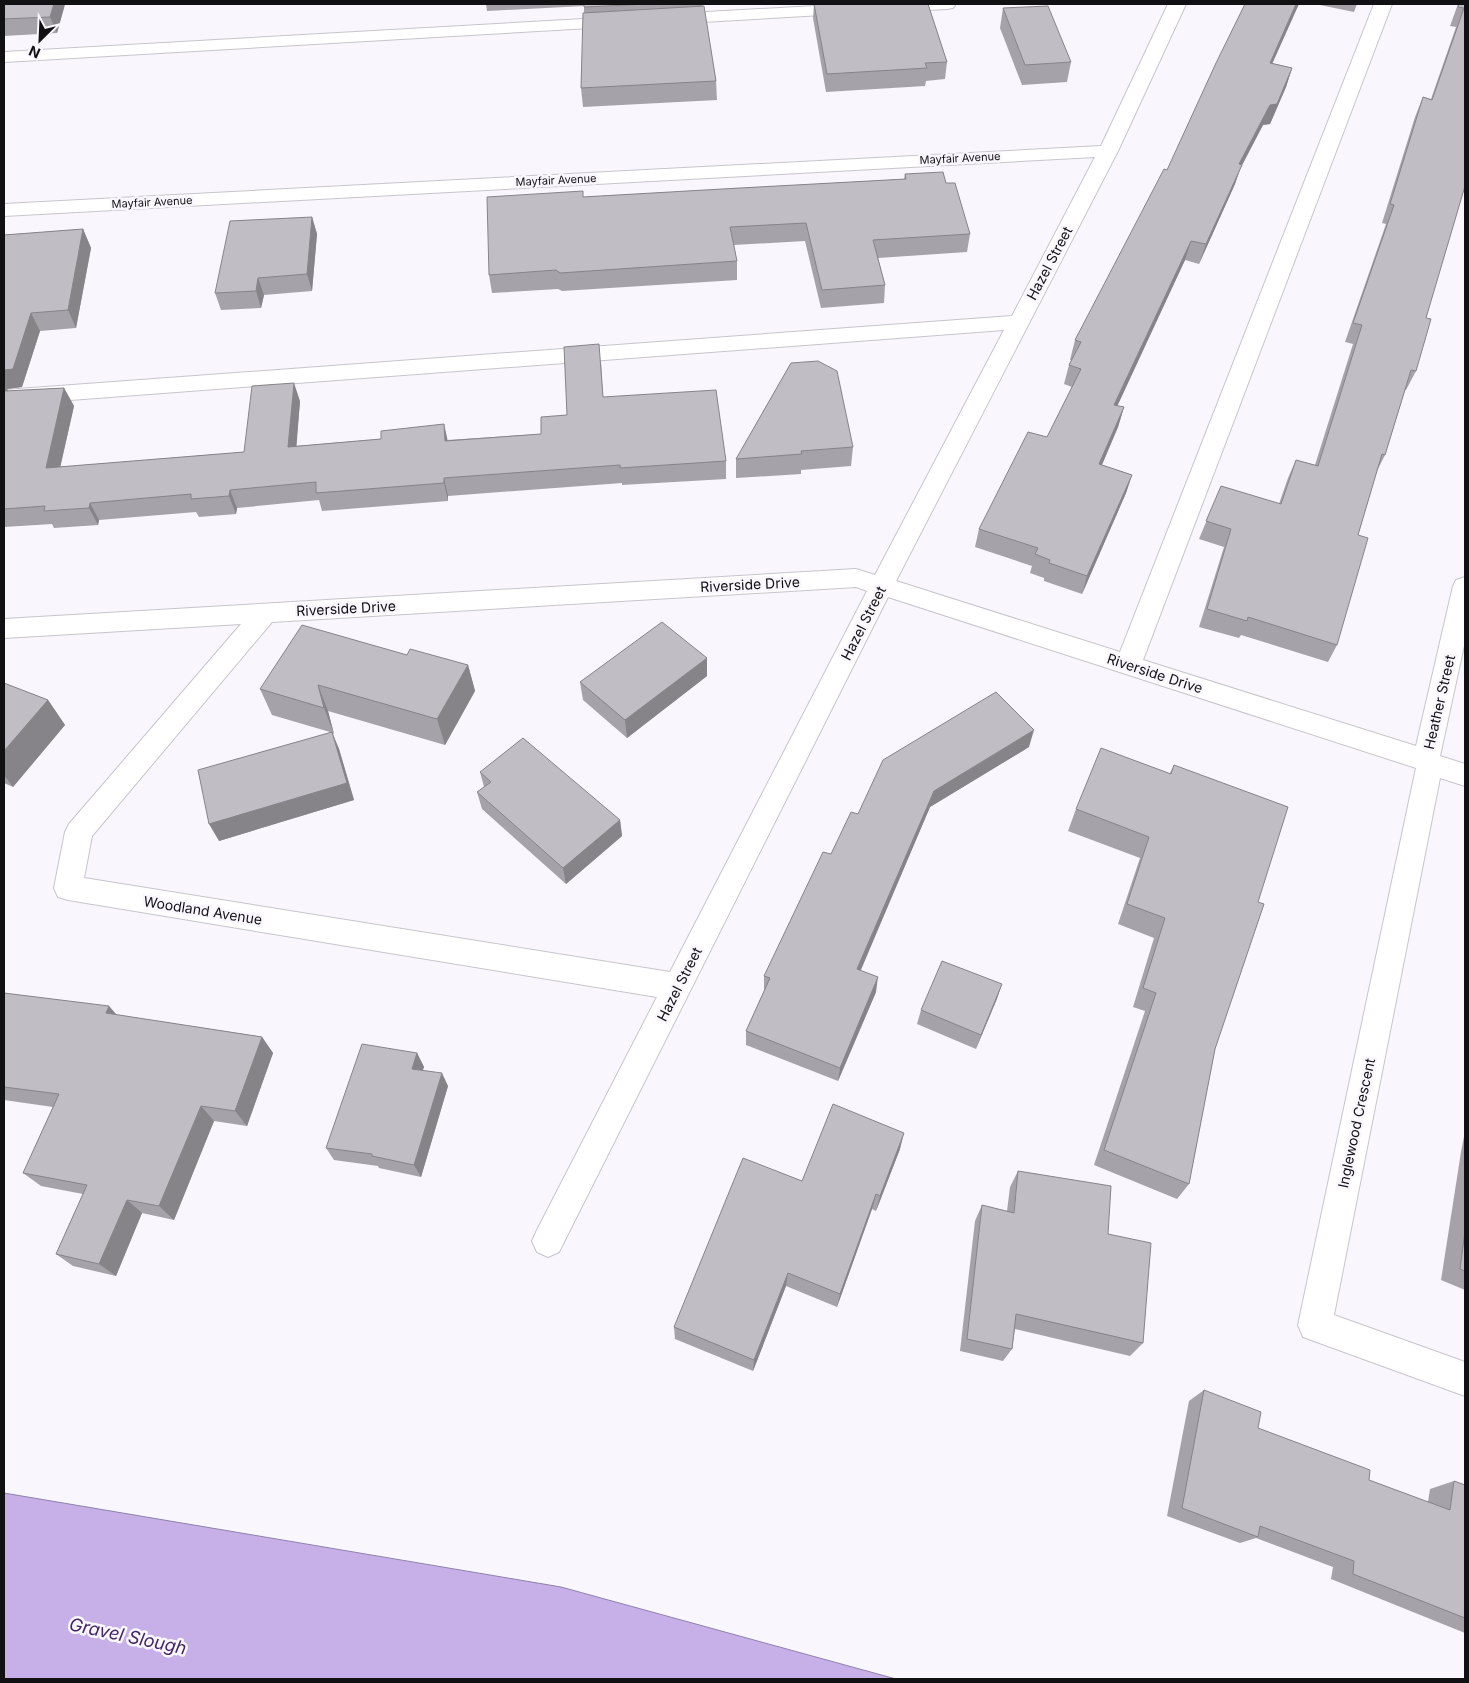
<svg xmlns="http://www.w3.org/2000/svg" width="1469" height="1683" font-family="Inter,sans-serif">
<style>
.water{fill:#c6b0e7;stroke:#9080a7}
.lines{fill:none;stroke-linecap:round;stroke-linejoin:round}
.minor-casing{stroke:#c7c5cc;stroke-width:2}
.minor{fill:#fff;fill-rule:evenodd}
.wall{fill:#a5a3a9}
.shaded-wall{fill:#868489}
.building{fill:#c0bdc4;stroke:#868489}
.labels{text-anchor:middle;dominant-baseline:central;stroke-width:5;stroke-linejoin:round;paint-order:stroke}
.far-street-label{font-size:11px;fill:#111012;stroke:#f9f6fd}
.street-label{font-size:14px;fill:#111012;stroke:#f9f6fd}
.near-water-label{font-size:18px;font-style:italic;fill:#432565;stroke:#f9f6fd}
</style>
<rect width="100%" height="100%" fill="#f9f6fd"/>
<polygon class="water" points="4,1493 561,1587 896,1679 4,1679"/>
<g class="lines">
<defs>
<g id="minor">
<polygon points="851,4 857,5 860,9 857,13 669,24 663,23 660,19 663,15 669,14"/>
<polygon points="886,4 956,4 953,8 947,9 892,12 886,11 883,7"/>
<path d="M1168,4H1186L1118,151L896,581L1120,652L1374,4H1392L1143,660L1416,746L1453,586L1456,580L1465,577V641L1440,756L1465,764V786L1440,778L1334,1315L1465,1362V1396L1303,1337L1298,1325L1416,768L888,597L559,1252L548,1257L537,1252L532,1241L537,1230L657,997L68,900L58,897L54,888L65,832L69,824L241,624L4,638V619L856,569L875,575L1004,330L4,405V390L1012,316L1095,157L4,216V204L1101,146ZM856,587L867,591L670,972L84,878L92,836L272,622Z"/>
<polygon points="619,17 625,18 628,22 625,26 4,62 4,52"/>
</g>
</defs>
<use href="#minor" class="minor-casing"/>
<use href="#minor" class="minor"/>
</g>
<g class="wall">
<polygon points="4,4 65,4 57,33 4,36"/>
<polygon points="486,4 702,4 716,81 717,100 583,107 581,88 584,13 584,6 487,11"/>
<polygon points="810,4 928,4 947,62 945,79 926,81 925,86 826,92 813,18 814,5 810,5"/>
<polygon points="1315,4 1357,4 1354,12"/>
<polygon points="1458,4 1465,4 1426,318 1416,371 1406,390 1405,390 1385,455 1377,471 1358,535 1337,645 1328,662 1241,635 1239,638 1199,627 1224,547 1199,539 1221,486 1279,504 1288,478 1296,460 1315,465 1353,344 1345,342 1386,224 1382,223 1415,117 1423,97 1431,99 1456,27 1450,26"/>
<polygon points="1003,8 1071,62 1067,82 1022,85 1000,28"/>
<polygon points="1272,63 1292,68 1286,87 1270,124 1263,125 1240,169 1235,184 1199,264 1185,260 1117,406 1124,407 1118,427 1102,465 1132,475 1126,493 1082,594 1044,581 1044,578 1030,573 1032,566 975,547 979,529 1047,437 1072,387 1064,384 1069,365 1071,360 1070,360 1075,340 1167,170"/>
<polygon points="905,174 946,183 970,234 967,252 878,258 885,285 884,303 821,308 805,241 734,245 737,261 737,280 562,291 558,289 492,293 489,275 583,197 904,179"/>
<polygon points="312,217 317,234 312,291 264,295 261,308 221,310 215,293"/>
<polygon points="83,229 91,248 76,328 40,331 22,387 7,389 8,391 64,388 74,406 60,467 244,452 300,401 296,446 381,439 444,424 447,440 541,434 567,415 601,362 603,397 726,461 726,479 622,485 622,483 448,496 448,501 322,511 319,500 237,508 236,514 199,517 196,512 99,520 98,525 54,528 52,524 4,527 4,235"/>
<polygon points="791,363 853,447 851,466 801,470 801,474 736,478 736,459"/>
<polygon points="407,655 468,665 475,691 445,745 328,711 334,734 332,733 339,749 354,800 219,841 330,732 272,715 260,689"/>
<polygon points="707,676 627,738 583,700 580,682"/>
<polygon points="4,683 48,700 65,725 13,787 4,783"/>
<polygon points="1029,747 930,807 860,970 876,992 838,1081 746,1045 746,1031 764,991 764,976 831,854 858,814"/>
<polygon points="1174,765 1258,902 1215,1049 1189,1184 1177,1199 1094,1165 1145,1011 1133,1007 1154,938 1118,924 1140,858 1068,831 1076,809 1170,773"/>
<polygon points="480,772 620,820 622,836 566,884 482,809 477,792 484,787"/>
<polygon points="1002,984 976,1049 917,1024 921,1010"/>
<polygon points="4,993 117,1015 262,1037 273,1053 247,1126 214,1121 174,1220 142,1213 116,1276 73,1266 56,1254 83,1194 41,1186 23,1173 53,1107 4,1100"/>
<polygon points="417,1053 424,1067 422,1071 448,1086 421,1177 379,1168 378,1166 334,1160 326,1148"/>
<polygon points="1465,1131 1465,1290 1441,1280 1461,1152"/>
<polygon points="900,1149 876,1211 872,1209 837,1307 786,1286 753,1371 675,1339 674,1327 802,1181"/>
<polygon points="1018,1171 1108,1234 1143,1343 1130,1356 1015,1329 1012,1349 1003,1361 960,1351 975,1221 982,1205 1007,1211 1010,1187"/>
<polygon points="1204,1390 1258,1428 1369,1480 1428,1502 1430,1489 1454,1481 1465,1485 1465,1633 1331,1579 1333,1567 1256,1538 1240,1543 1167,1516 1189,1401"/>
</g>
<g class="shaded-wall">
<polygon points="54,4 65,4 57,33 50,17"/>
<polygon points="1296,4 1299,4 1264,82 1270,63"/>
<polygon points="1292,68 1286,87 1270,124 1263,125 1240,169 1235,184 1199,264 1206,244 1239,164 1270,105"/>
<polygon points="312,217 317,234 312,291 307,274"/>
<polygon points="83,229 91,248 76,328 68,310"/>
<polygon points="1191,241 1185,260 1109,424 1114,405"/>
<polygon points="258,278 264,295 261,308 256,291"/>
<polygon points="31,313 40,331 22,387 7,389 16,406 4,390 4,370"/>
<polygon points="294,383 300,401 295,465 288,447"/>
<polygon points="64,388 74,406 56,486 46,468"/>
<polygon points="1124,407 1118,427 1094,483 1099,464"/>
<polygon points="444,424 448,442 445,441"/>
<polygon points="1132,475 1126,493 1082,594 1087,576"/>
<polygon points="444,478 448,496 448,501 444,483"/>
<polygon points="230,490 237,508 236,514 229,496"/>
<polygon points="90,503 99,520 98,525 89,508"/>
<polygon points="707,658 707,676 627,738 625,720"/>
<polygon points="468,665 475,691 445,745 437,719"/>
<polygon points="318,685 328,711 334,734 324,708"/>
<polygon points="48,700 65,725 13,787 4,775 4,751"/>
<polygon points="1034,730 1029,747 930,807 855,984 857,969 934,791"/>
<polygon points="332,732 339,749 354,800 219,841 209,824"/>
<polygon points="620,820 622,836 566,884 563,868"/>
<polygon points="878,977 876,992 838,1081 840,1068"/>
<polygon points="1002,984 997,999 976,1049 981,1035"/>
<polygon points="109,1006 123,1022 106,1013"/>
<polygon points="262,1037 273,1053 247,1126 235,1111"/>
<polygon points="417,1053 424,1067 419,1082 412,1069"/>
<polygon points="442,1073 448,1086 421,1177 414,1165"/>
<polygon points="201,1106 214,1121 174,1220 159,1206"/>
<polygon points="904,1133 900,1149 876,1211 880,1196"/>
<polygon points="876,1194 872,1209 837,1307 840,1294"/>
<polygon points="127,1200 142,1213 116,1276 99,1264"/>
<polygon points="788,1273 786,1286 753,1371 754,1360"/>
</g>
<g class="building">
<polygon points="4,4 54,4 50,17 4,19"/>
<polygon points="584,4 649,4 584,7"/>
<polygon points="814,4 928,4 947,62 925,63 927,68 827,74"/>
<polygon points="1245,4 1296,4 1270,63 1292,68 1277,104 1270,105 1239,164 1242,165 1206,244 1191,241 1114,405 1124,407 1099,464 1132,475 1087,576 1049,563 1050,560 1035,554 1038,548 979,529 1028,432 1047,437 1081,369 1069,365 1081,342 1075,340 1164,169 1167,170 1216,63"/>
<polygon points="1459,4 1465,4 1465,186 1426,318 1431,319 1416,371 1411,370 1385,455 1382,454 1358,535 1368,538 1337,645 1248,617 1247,621 1207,609 1231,529 1206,521 1221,486 1281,504 1296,460 1318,466 1362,325 1353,323 1394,205 1390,204 1423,97 1432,100 1464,8 1458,7"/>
<polygon points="704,6 716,81 581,88 583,13"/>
<polygon points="1048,6 1071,62 1025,65 1003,8"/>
<polygon points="943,172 946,183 955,183 970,234 873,240 885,285 822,290 806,223 730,227 737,261 560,273 556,270 489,275 487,197 583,191 583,197 722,189 906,179 905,174"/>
<polygon points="312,217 307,274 258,278 256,291 215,293 230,221"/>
<polygon points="83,229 68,310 31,313 13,369 4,370 4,235"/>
<polygon points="599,344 603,397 716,390 726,461 620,468 620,465 444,478 444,483 316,493 316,482 230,490 229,496 191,499 191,494 90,503 89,508 44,511 45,506 4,509 4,388 6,388 5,391 64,388 46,468 244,452 252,386 294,383 288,447 381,439 381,431 444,424 445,441 541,434 541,417 567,415 564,347"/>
<polygon points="818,361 837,371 853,447 801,451 802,454 736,459 791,363"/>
<polygon points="662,622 707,658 625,720 580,682"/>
<polygon points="302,625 407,655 410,649 468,665 437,719 318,685 324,708 260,689"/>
<polygon points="4,683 48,700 4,751"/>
<polygon points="996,692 1034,730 934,791 857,969 878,977 840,1068 746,1031 770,978 764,976 823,852 831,854 851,812 858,814 883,760"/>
<polygon points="332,732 347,783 209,824 198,770"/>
<polygon points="523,738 620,820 563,868 477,792 491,782 480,772"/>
<polygon points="1101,748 1171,774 1174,765 1288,807 1258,902 1264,904 1215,1049 1189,1184 1104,1150 1156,993 1143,988 1165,918 1127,904 1149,837 1076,809"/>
<polygon points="942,961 1002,984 981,1035 921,1010"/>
<polygon points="4,993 109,1006 106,1013 262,1037 235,1111 201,1106 159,1206 127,1200 99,1264 56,1254 87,1185 23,1173 59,1094 4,1087"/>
<polygon points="362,1044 417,1053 412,1069 442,1073 414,1165 372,1156 372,1154 326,1148"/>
<polygon points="833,1104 904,1133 880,1196 876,1194 840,1294 788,1273 754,1360 674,1327 743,1158 802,1181"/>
<polygon points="1018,1171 1111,1186 1108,1234 1151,1243 1143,1343 1016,1314 1012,1349 967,1339 982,1205 1014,1213"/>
<polygon points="1465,1231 1465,1271 1460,1269"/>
<polygon points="1204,1390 1261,1412 1258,1428 1370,1470 1369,1480 1450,1510 1454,1481 1465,1485 1465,1618 1353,1574 1354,1561 1260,1526 1258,1537 1182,1508"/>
</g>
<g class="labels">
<g class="far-street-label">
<text transform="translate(960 158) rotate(-3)">Mayfair Avenue</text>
<text transform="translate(556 180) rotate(-3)">Mayfair Avenue</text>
<text transform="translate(152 202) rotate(-3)">Mayfair Avenue</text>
</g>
<g class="street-label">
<text transform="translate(1049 263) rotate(-62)">Hazel Street</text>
<text transform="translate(750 584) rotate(-3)">Riverside Drive</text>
<text transform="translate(346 608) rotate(-3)">Riverside Drive</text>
<text transform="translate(863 623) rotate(-63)">Hazel Street</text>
<text transform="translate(1155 673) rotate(18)">Riverside Drive</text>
<text transform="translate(1439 702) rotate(-77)">Heather Street</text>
<text transform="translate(203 910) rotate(9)">Woodland Avenue</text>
<text transform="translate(679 984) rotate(-63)">Hazel Street</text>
<text transform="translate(1356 1123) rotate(-78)">Inglewood Crescent</text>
</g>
<g class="near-water-label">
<text transform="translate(128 1636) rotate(12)">Gravel Slough</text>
</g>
</g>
<rect width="1469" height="1683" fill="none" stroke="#111012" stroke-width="10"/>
<g transform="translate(40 40) rotate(204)" stroke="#f9f6fd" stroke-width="4" paint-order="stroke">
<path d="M0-4L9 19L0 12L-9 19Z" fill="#111012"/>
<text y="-8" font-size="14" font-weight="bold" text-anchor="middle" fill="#111012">N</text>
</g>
</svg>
